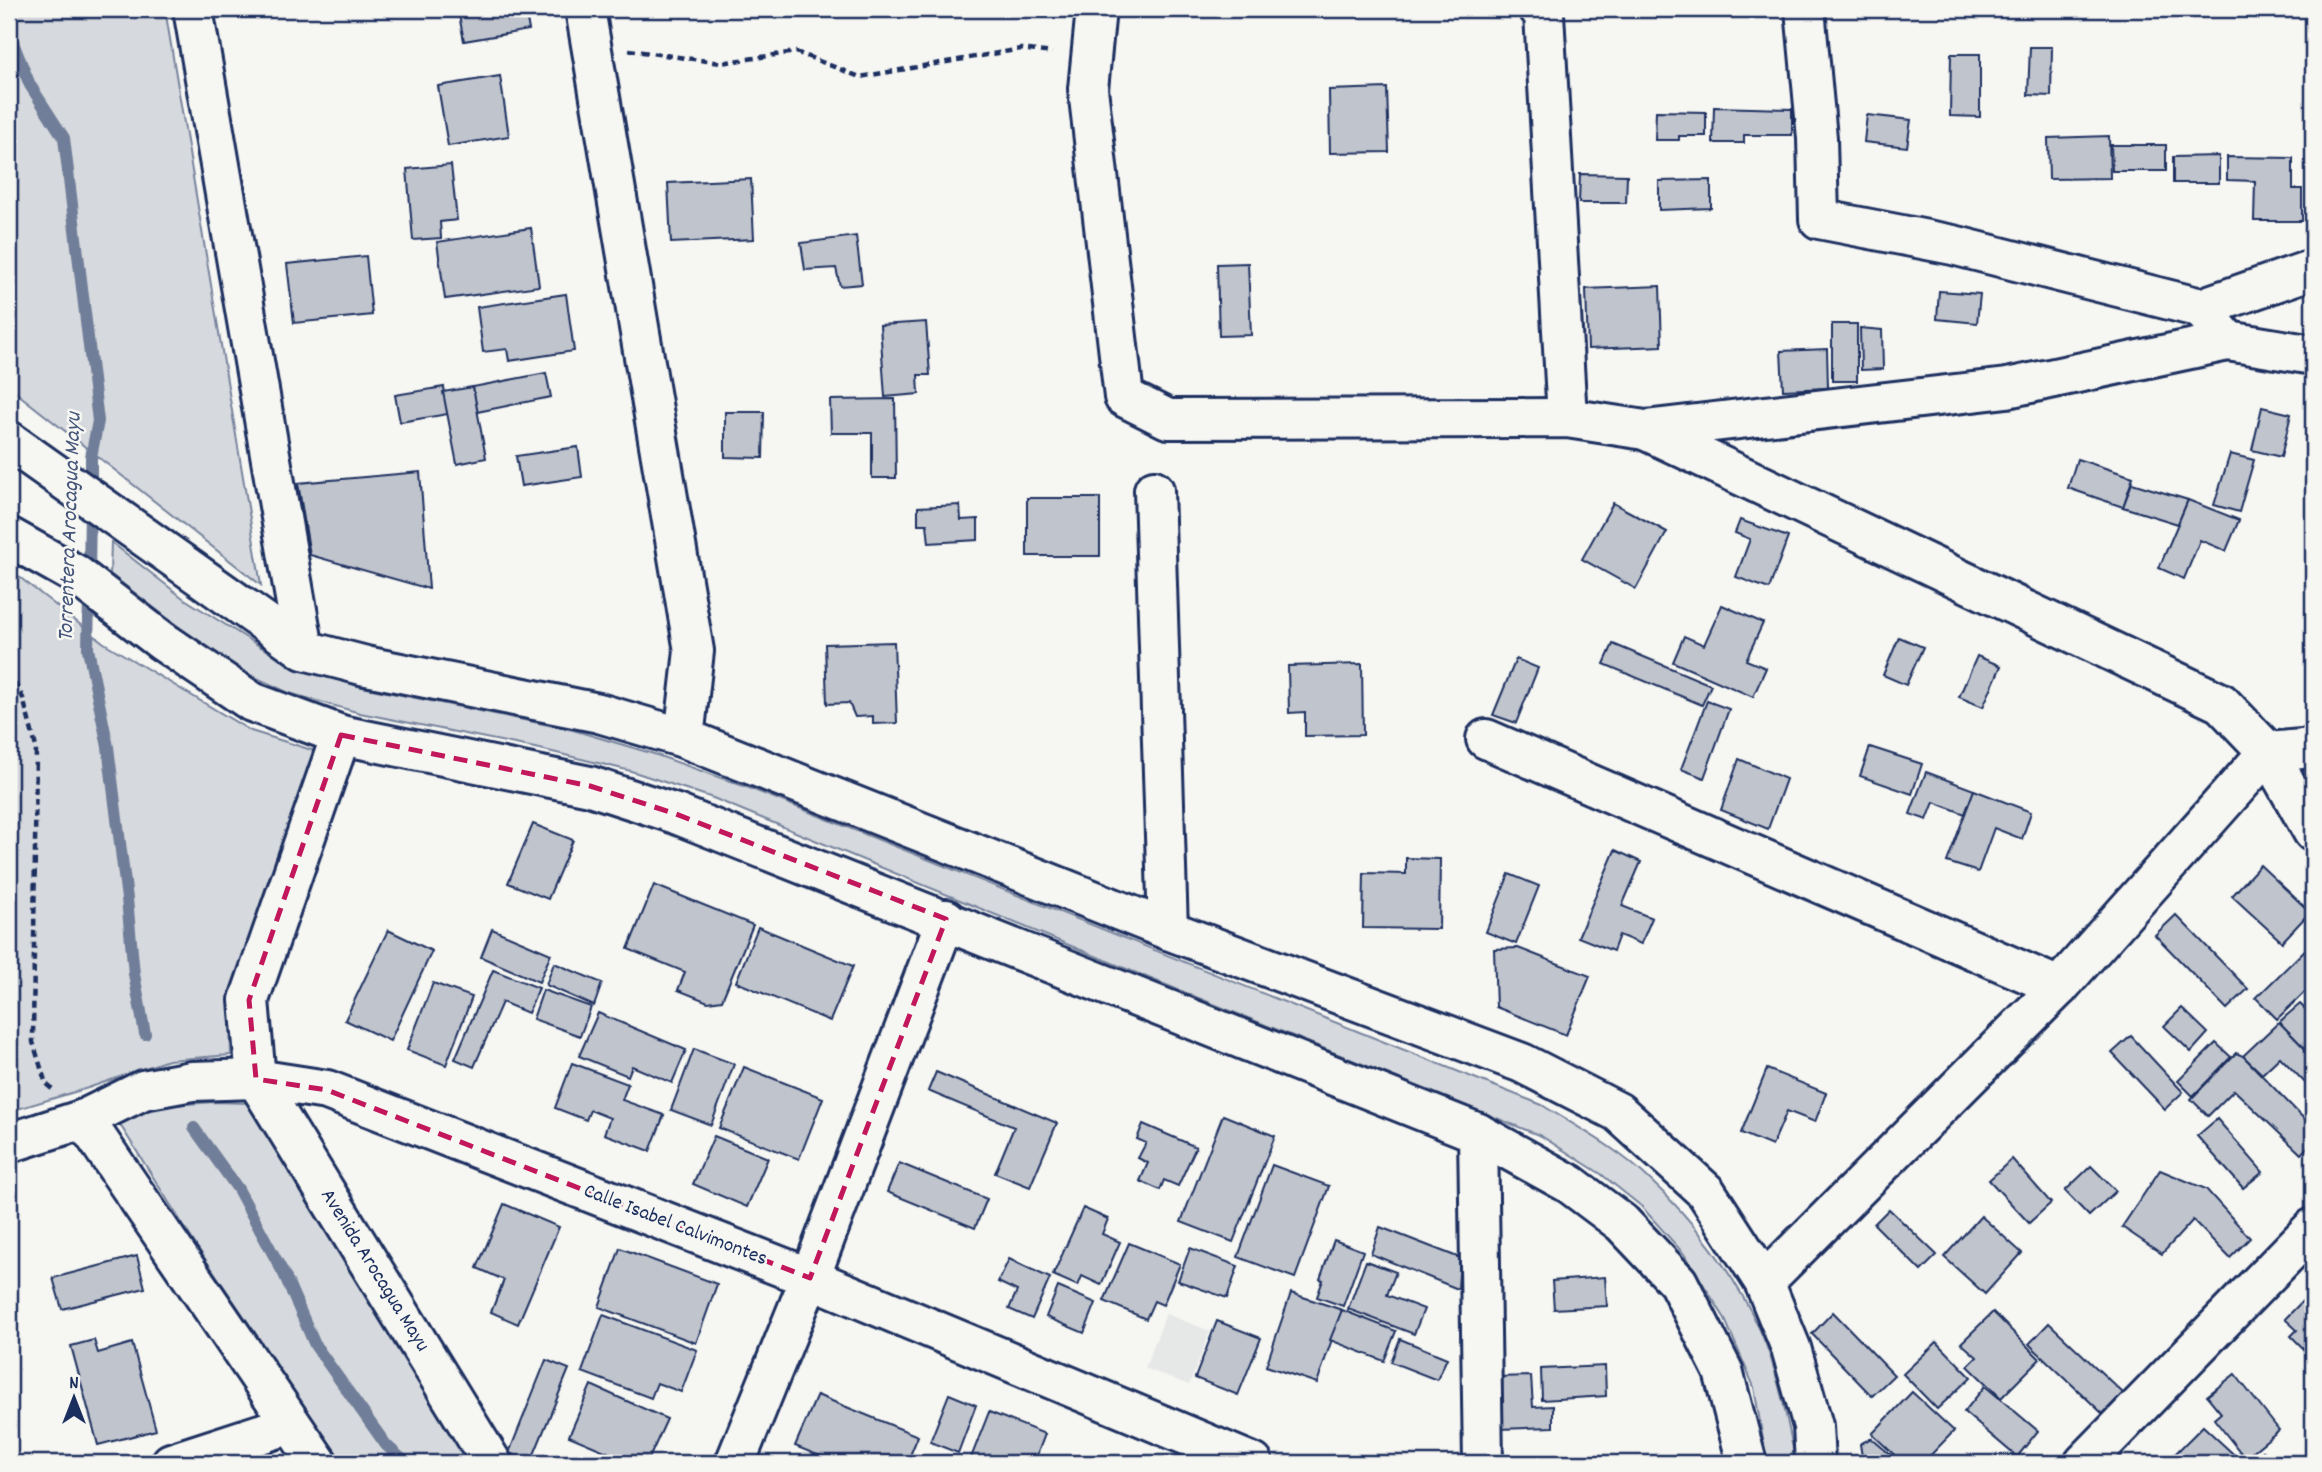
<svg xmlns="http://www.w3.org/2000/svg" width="2322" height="1472" font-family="Dekko,sans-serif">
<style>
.built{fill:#e6e7e7}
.grass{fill:#d6d9dd;stroke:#78849e;stroke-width:2}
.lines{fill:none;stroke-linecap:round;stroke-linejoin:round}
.stream{stroke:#717e99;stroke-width:12}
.building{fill:#c0c4cd;stroke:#1b2f5e;stroke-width:2}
.minor-casing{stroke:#1b2f5e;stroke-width:44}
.path{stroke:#1b2f5e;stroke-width:4.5;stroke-dasharray:7 5;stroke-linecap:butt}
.minor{stroke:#f6f6f2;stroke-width:38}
.marked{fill:none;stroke:#c2185b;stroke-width:5;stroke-dasharray:14 9;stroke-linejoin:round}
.labels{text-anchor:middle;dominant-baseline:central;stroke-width:5;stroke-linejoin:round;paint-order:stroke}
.street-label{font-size:21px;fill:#1b2f5e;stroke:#f6f6f2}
.water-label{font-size:23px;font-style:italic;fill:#46567b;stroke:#f6f6f2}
</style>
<rect width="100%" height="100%" fill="#f6f6f2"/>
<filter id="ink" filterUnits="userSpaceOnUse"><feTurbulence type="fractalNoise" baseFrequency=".0143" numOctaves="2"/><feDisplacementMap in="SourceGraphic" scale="14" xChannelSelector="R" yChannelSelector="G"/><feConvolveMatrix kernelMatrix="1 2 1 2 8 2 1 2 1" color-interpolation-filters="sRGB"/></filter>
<g filter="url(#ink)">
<polygon class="built" points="1166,1314 1210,1331 1189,1385 1145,1368"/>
<g class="grass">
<polygon points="9,9 165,9 261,585 9,387"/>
<path d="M111,542L183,598L261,647L307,669L357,686L573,730L654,754L749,788L1542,1105C1577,1127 1617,1148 1647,1177C1693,1219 1734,1273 1760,1330C1771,1354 1778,1381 1784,1406C1788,1425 1793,1444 1795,1463H1767L1754,1387L1724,1317L1684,1254L1641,1206L1601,1174L1541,1136L1134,972L713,798L631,771L540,749L360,713L289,693L227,664L110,574Z"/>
<polygon points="9,569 104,643 251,731 318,752 229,995 231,1055 168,1060 88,1088 11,1111 9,1110"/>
<polygon points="213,1102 250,1103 469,1463 343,1463 197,1247 119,1123 148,1107"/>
</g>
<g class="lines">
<g class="stream">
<polyline points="9,33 30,85 64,138 98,421 91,457 91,489"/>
<polyline points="89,577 90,507"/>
<polyline points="89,595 88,649 108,747 127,899 134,974 145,1034"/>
<polyline points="194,1128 238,1189 285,1276 315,1345 386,1445 406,1463"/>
</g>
</g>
<g class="building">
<polygon points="492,9 525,9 529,30 464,41 459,15"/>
<polygon points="2030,47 2052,47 2051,96 2028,95"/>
<polygon points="1951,54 1980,54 1980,117 1950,116"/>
<polygon points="500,76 509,136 448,146 438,86"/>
<polygon points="1387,88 1389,152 1330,153 1329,90"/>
<polygon points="1714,107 1792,109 1792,135 1744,135 1744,143 1713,143"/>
<polygon points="1656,111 1706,112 1706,136 1679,136 1679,140 1655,140"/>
<polygon points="1867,115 1911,120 1907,147 1864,142"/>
<polygon points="2109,136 2110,178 2049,179 2048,138"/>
<polygon points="2111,145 2166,145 2166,171 2112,171"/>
<polygon points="2219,156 2219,183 2173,183 2173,157"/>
<polygon points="2227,157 2293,158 2293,189 2302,189 2302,221 2254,221 2255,181 2227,180"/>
<polygon points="451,165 457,220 440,222 441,238 413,240 407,169"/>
<polygon points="1580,174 1627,175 1626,203 1579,203"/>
<polygon points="751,179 754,239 671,243 668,183"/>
<polygon points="1711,180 1711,208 1659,210 1659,181"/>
<polygon points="531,228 539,286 445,299 437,242"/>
<polygon points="856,236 862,284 840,286 836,268 805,270 801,243"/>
<polygon points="366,256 372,315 294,323 287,264"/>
<polygon points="1248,263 1251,335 1219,336 1217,264"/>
<polygon points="1660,286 1662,346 1588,349 1586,289"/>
<polygon points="1939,291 1980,294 1977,323 1937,319"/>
<polygon points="566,294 574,351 509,361 507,349 483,352 477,307"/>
<polygon points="926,322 930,375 918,375 919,394 885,397 880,325"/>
<rect x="1832" y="324" width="25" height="57"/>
<polygon points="1860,328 1882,330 1883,369 1861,370"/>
<polygon points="1827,349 1828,388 1783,390 1781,351"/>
<polygon points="546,373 551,397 477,412 473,387"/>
<polygon points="444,387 448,414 400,422 395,395"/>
<polygon points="473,387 486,458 457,464 443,392"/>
<polygon points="895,399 896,478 872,478 872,433 831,433 830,400"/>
<polygon points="2262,407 2291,414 2281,457 2252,450"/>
<polygon points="725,412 764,412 763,458 725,457"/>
<polygon points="578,447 582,477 521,486 516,456"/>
<polygon points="2230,454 2254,460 2239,512 2214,505"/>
<polygon points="2077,459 2133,477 2123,507 2068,488"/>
<polygon points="420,472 429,589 310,555 298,483"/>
<polygon points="2132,483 2188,500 2178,524 2123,507"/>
<rect x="1027" y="498" width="73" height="58"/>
<polygon points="2188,500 2239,520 2226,551 2200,540 2184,579 2159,568"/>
<polygon points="1613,503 1667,532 1636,589 1582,559"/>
<polygon points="960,505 961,520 978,519 978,540 929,543 927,524 918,524 918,507"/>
<polygon points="1740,520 1788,537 1769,589 1736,577 1750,539 1735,533"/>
<polygon points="1722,605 1763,623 1746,660 1766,668 1753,697 1673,662 1684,636 1704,645"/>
<polygon points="1899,637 1923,647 1906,685 1883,675"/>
<polygon points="894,642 897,723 873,724 873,716 855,717 849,703 827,704 825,644"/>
<polygon points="1613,644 1711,685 1702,705 1604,664"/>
<polygon points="1977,656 2001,666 1983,707 1959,697"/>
<polygon points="1516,659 1538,668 1516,723 1493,715"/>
<polygon points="1362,664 1363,735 1305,736 1305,712 1289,713 1288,666"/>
<polygon points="1707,701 1729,709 1704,778 1681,769"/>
<polygon points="1870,747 1922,764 1912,794 1860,776"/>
<polygon points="1739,759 1786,779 1768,829 1721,810"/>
<polygon points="1926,772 1974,790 1965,814 1934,802 1927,820 1910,814"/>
<polygon points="1974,790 2031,812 2022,839 1994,828 1978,872 1947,862"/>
<polygon points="533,824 573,840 548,899 508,883"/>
<polygon points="1615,850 1641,862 1622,906 1652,918 1641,944 1619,935 1613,951 1578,937"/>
<polygon points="1406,858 1440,859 1439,929 1363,928 1364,873 1406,874"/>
<polygon points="2260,865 2310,912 2282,942 2232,896"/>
<polygon points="1509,874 1539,886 1516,944 1486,932"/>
<polygon points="654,885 753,925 722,1000 708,1002 678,990 685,972 628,949"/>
<polygon points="2176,915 2248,989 2227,1009 2155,935"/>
<polygon points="758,927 853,966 830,1021 736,982"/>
<polygon points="492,929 551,954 539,982 481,957"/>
<polygon points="388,930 432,951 390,1041 345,1020"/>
<polygon points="2313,942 2313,984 2277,1019 2256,998"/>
<polygon points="1518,948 1590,976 1566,1035 1496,1007 1494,949"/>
<polygon points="554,963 602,983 594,1006 546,985"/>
<polygon points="493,970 539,988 528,1013 502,1002 474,1067 455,1059"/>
<polygon points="433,983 472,997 446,1065 407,1050"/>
<polygon points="543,990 591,1007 580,1036 533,1019"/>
<polygon points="2300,1004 2313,1017 2313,1057 2279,1022"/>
<polygon points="2182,1008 2208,1033 2191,1052 2164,1026"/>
<polygon points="598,1013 686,1050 672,1083 632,1066 628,1076 579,1056"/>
<polygon points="2279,1022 2313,1057 2313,1091 2280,1057 2262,1074 2243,1056"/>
<polygon points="2131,1036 2183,1092 2165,1109 2112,1053"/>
<polygon points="2216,1043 2231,1057 2193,1096 2178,1081"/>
<polygon points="694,1049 734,1064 711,1125 671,1110"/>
<polygon points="2236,1053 2243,1056 2313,1128 2313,1141 2301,1154 2234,1090 2208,1116 2191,1099"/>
<polygon points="572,1063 628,1084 622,1100 664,1115 650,1151 604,1134 610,1118 590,1110 586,1120 555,1108"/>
<polygon points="744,1067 823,1098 799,1159 719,1128"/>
<polygon points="1767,1069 1826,1093 1815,1122 1787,1111 1772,1146 1741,1133"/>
<polygon points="936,1072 1057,1123 1030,1187 995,1173 1014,1127 928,1091"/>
<polygon points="1223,1115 1275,1136 1233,1242 1181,1222"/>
<polygon points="2217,1119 2263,1172 2243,1188 2197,1136"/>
<polygon points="1143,1124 1196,1147 1178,1186 1164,1180 1160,1190 1140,1181 1148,1163 1138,1158 1146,1143 1137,1139"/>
<polygon points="714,1136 768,1158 747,1207 693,1184"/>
<polygon points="2012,1159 2051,1203 2029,1223 1989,1180"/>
<polygon points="899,1163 987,1199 975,1228 887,1192"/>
<polygon points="1272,1165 1329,1186 1295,1278 1238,1257"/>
<polygon points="2091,1166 2116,1191 2089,1216 2065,1191"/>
<polygon points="2160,1170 2206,1189 2250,1238 2230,1258 2193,1220 2162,1254 2122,1227"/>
<polygon points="504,1204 559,1227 518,1324 491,1312 504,1280 477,1268"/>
<polygon points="1083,1208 1108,1219 1102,1234 1120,1242 1101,1285 1082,1276 1078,1286 1053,1275"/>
<polygon points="1889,1209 1937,1255 1921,1271 1874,1224"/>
<polygon points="1981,1216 2022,1253 1985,1294 1944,1257"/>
<polygon points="1380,1227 1460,1258 1458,1289 1371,1254"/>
<polygon points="1334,1240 1363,1251 1343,1306 1317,1297 1323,1280 1320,1279"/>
<polygon points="1129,1243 1180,1264 1163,1305 1154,1301 1146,1319 1104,1301"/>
<polygon points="620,1248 717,1284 696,1343 599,1307"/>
<polygon points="1190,1248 1238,1266 1227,1298 1178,1281"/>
<polygon points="137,1256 145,1288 62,1309 53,1278"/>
<polygon points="1009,1259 1050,1278 1032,1319 1009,1309 1017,1291 998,1282"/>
<polygon points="1366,1261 1396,1272 1387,1295 1424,1309 1414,1334 1348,1309"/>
<polygon points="1605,1277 1607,1306 1554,1309 1552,1281"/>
<polygon points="1058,1287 1096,1303 1084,1333 1046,1317"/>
<polygon points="2313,1290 2313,1358 2291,1336 2297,1330 2285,1319"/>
<polygon points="1291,1293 1342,1310 1317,1383 1266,1366"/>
<polygon points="1342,1310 1396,1331 1384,1361 1330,1340"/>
<polygon points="1833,1312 1894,1375 1872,1396 1812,1334"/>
<polygon points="1993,1312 2040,1359 2001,1398 1968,1366 1977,1357 1961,1343"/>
<polygon points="603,1315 697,1350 681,1392 657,1383 651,1398 582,1372"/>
<polygon points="1217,1321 1261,1338 1238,1395 1195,1378"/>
<polygon points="2049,1323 2123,1393 2103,1414 2029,1344"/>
<polygon points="1400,1339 1447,1358 1437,1380 1391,1362"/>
<polygon points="94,1340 98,1353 132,1343 156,1430 98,1445 71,1346"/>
<polygon points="1937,1342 1971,1377 1937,1409 1903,1374"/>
<polygon points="546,1360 569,1369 531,1462 509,1453"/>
<polygon points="1605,1366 1606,1396 1542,1400 1541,1369"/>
<polygon points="2235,1374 2279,1430 2245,1458 2214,1419 2221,1413 2207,1396"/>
<polygon points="1531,1376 1533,1407 1553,1406 1553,1427 1499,1429 1497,1377"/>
<polygon points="591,1385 667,1419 647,1463 633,1463 569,1436"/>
<polygon points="1985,1386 2038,1431 2017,1457 1964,1412"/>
<polygon points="1912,1392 1954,1431 1923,1463 1903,1463 1872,1434"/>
<polygon points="949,1394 976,1405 958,1453 930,1442"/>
<polygon points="817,1395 918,1436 907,1463 837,1463 795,1446"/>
<polygon points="989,1412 1045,1434 1034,1463 969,1463"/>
<polygon points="2203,1426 2243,1463 2166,1463"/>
<polygon points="1871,1438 1900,1463 1863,1463 1860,1444"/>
<polygon points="2263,1451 2275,1463 2252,1463"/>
</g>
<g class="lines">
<defs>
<g id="minor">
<polyline points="193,9 304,650"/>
<polyline points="585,9 694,651 684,738"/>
<polyline points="1096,9 1088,89 1124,397 1168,419 1567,418 1645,430 2007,388 2228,341 2313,355"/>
<polyline points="1539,9 1544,14 1567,418"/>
<polyline points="1805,9 1817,138 1819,219 1953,245 2201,308 2228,341"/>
<polyline points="2201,308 2313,269"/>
<polyline points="1645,430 2221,703 2268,752 2313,832"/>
<polyline points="9,441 304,650 366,666 599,713 684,738 1168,930 1522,1063 1618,1112 1706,1192 1764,1282 1791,1348 1813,1426 1815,1463"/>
<polyline points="1154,490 1168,930"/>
<polyline points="9,537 75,574 162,641 252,702 341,735 590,786 676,814 1478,1133 1570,1184 1622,1223 1678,1282 1723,1371 1747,1463"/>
<polyline points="341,735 249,1000 256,1079 492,1463"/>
<polyline points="1486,739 2059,987"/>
<polyline points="84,1119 318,1463"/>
<polyline points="1478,1133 1483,1463"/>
<polyline points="9,1143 84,1119 143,1090 192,1081 256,1079 327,1090 810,1278 1253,1463"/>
<polyline points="1764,1282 2059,987 2268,752 2313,748"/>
<polyline points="171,1463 291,1424"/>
<polyline points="735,1463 810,1278 946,919"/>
<polyline points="2084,1463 2313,1228"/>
</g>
</defs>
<use href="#minor" class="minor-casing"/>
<g class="path">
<polyline points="629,50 721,63 796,52 860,77 1021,49 1052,53"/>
<polyline points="9,672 23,698 36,747 33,1042 46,1084 53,1090"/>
</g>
<use href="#minor" class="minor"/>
</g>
</g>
<path class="marked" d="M341,735L590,786L676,814L946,919L810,1278L327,1090L256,1079L249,1000Z"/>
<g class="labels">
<g class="street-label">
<text transform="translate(675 1226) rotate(21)">Calle Isabel Calvimontes</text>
<text transform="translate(374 1271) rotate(58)">Avenida Arocagua Mayu</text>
</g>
<g class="water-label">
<text transform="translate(71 527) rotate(-88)">Torrentera Arocagua Mayu</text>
</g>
</g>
<rect width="2322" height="1472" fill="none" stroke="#f6f6f2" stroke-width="35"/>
<rect x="18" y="18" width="2287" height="1437" fill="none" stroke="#1b2f5e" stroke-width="2.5" filter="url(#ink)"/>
<g transform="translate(74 1398)" stroke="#f6f6f2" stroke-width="5" paint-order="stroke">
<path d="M0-5L12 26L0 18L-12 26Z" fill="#1b2f5e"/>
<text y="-10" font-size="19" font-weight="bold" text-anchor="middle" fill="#1b2f5e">N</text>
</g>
</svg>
